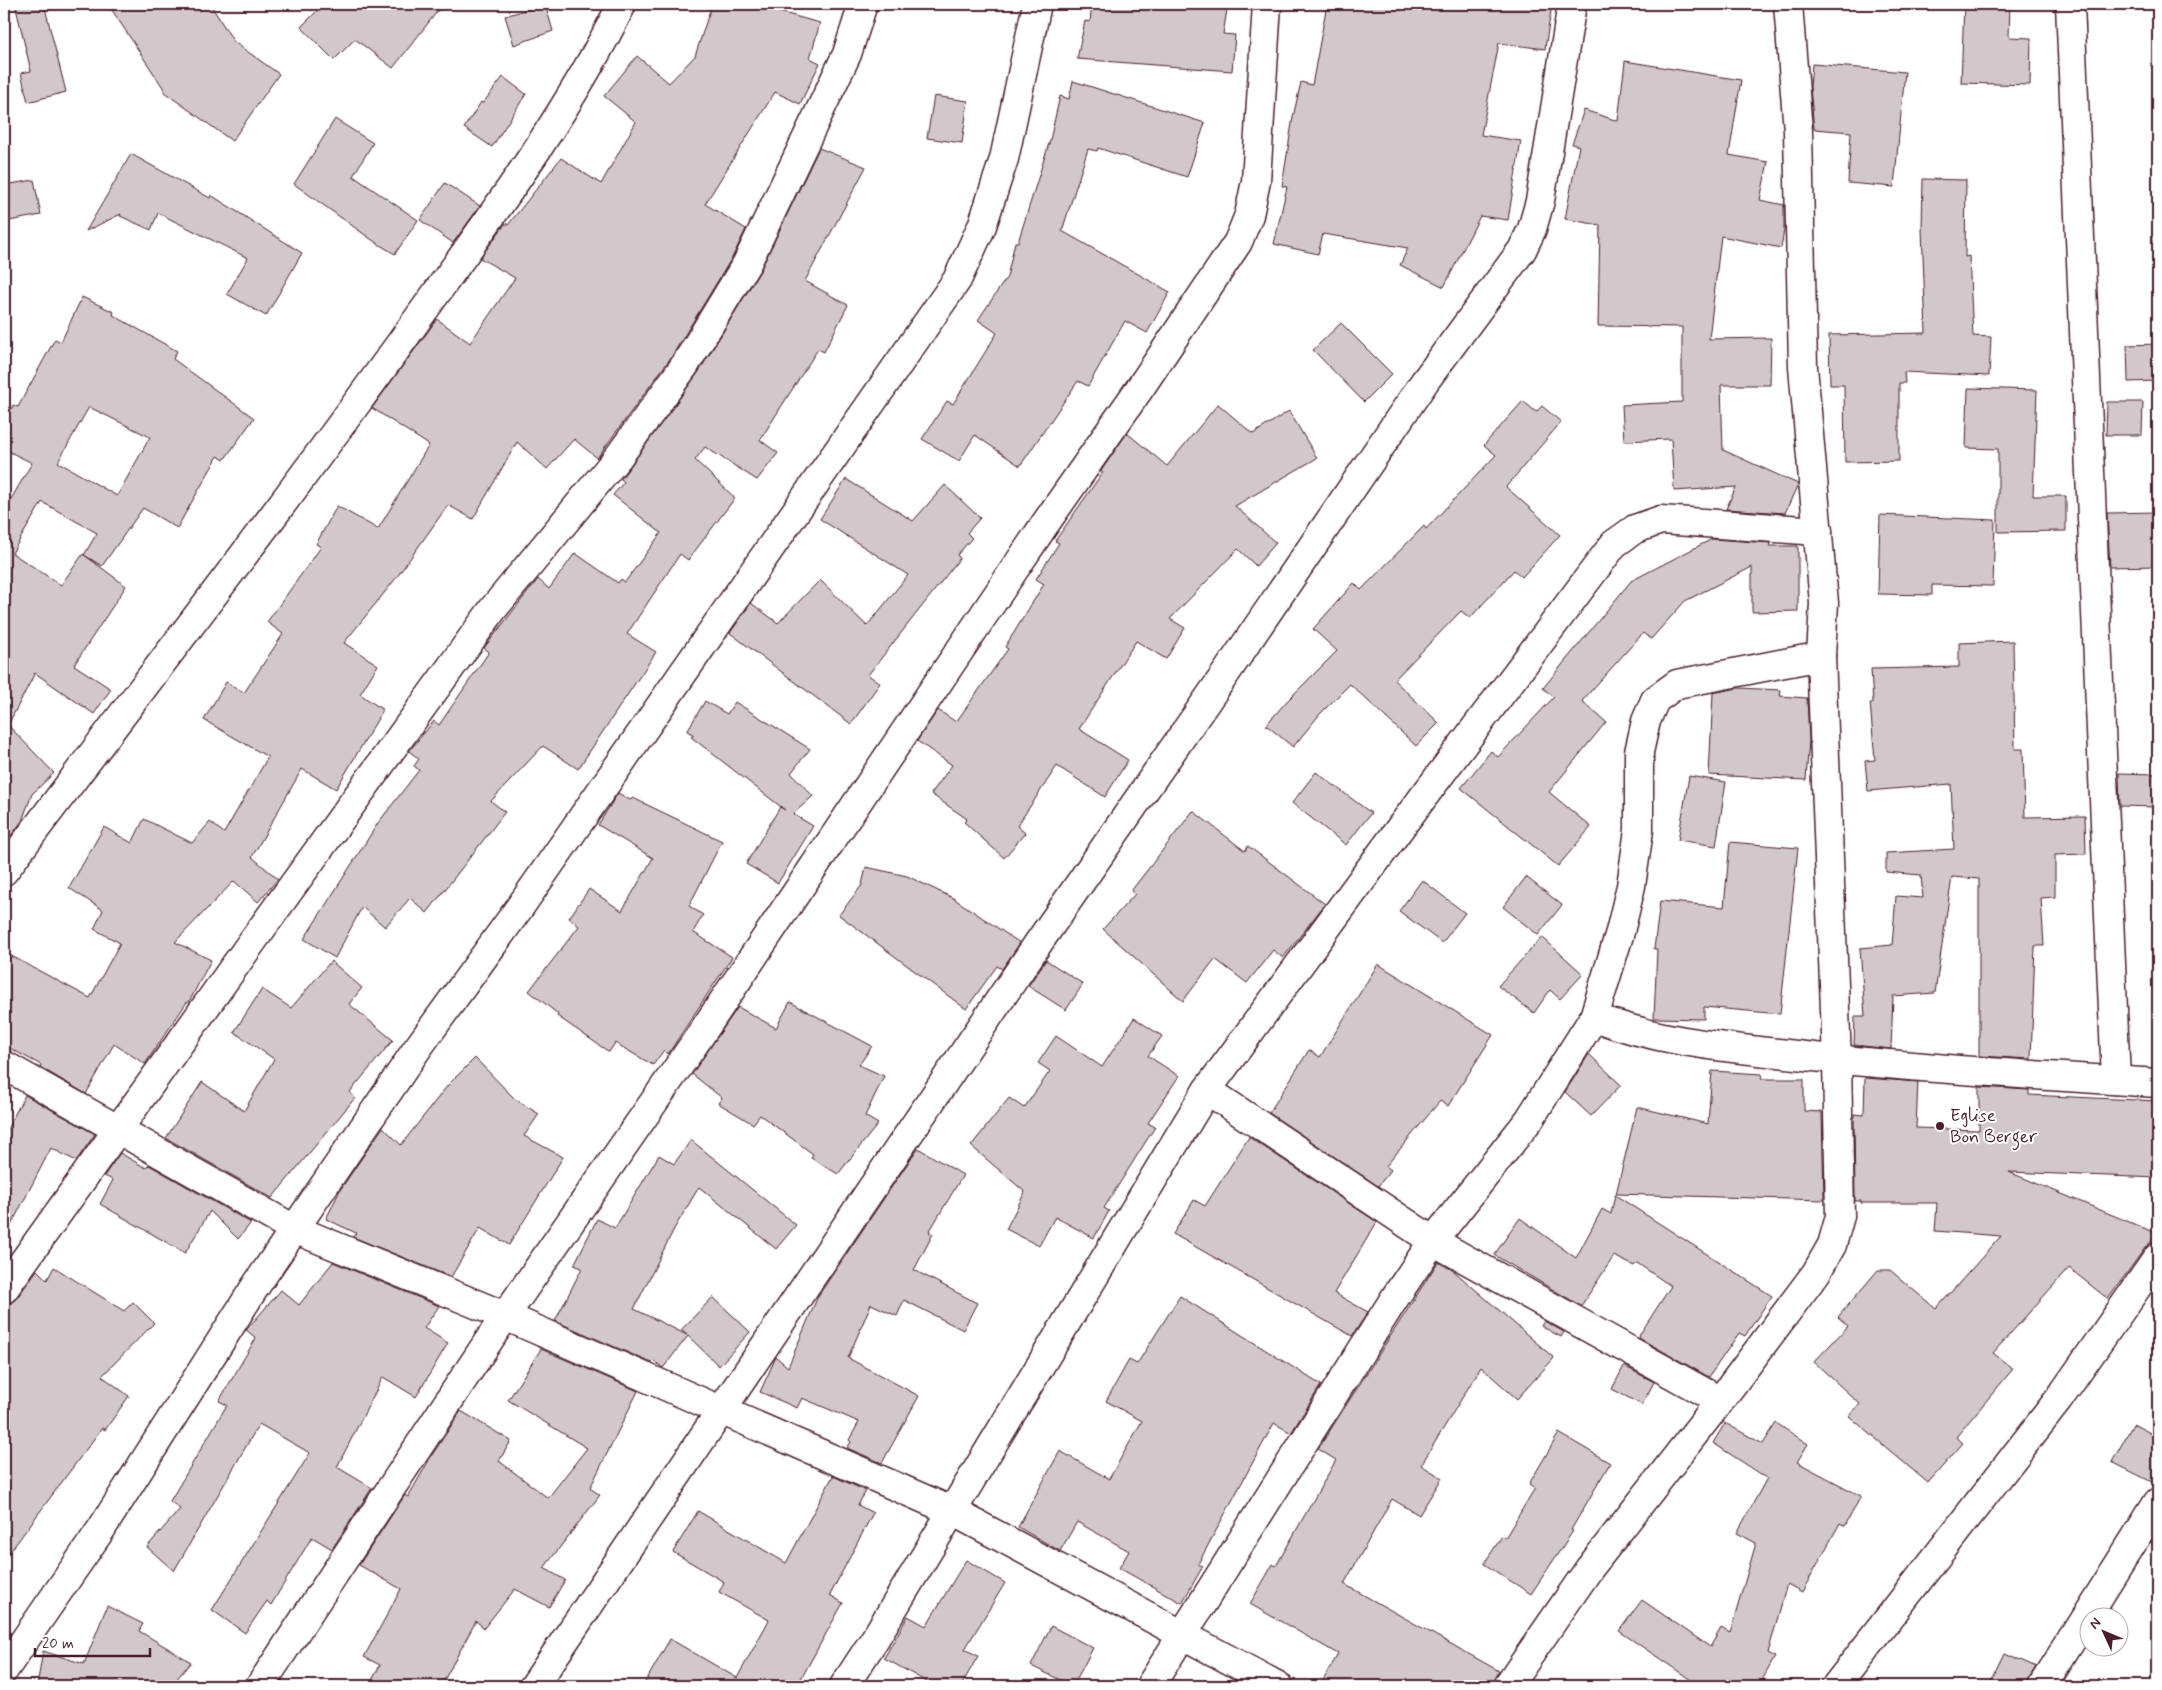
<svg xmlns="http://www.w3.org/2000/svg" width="2162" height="1690" font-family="Mynerve,sans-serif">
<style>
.building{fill:#d2c7cb;stroke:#4a1f2b;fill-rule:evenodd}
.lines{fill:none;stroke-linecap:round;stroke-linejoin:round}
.street-casing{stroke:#4a1f2b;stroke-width:31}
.street{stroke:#fff;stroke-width:28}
.poi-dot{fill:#4a1f2b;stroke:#fff;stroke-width:2}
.labels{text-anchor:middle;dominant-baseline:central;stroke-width:4;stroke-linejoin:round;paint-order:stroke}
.poi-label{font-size:18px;fill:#4a1f2b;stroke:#fff;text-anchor:start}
</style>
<rect width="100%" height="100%" fill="#fff"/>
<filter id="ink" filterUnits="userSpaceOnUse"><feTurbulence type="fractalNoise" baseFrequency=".02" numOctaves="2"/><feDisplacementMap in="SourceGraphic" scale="10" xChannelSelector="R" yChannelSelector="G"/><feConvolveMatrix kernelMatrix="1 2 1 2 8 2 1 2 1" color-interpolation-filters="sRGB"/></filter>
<g filter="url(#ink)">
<g class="building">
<polygon points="15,4 44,4 66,92 28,102 21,73 31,71"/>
<polygon points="108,4 210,4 234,42 279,74 232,141 164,92 164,89"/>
<polygon points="324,4 443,4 393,68 355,39 334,60 301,27"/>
<polygon points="545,4 553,31 514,45 505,16"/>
<polygon points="712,4 750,4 820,23 810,58 820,63 800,104 775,92 705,204 746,229 733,256 672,356 597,458 574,439 547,469 517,442 473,519 448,505 397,577 344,643 378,665 360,694 383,710 336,789 302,769 252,857 278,879 258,902 234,881 175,942 211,960 189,1002 187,1002 145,1064 114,1044 86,1094 40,1067 41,1065 4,1045 4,952 90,998 120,943 94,929 103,910 69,888 104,827 132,843 144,819 192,843 210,822 224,833 268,757 204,720 226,682 244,693 283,634 267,622 321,547 316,544 337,506 378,529 429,445 372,408 437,319 470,343 515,278 480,258 506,223 508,225 561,158 601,184 636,122 604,96 637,56 669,83 695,56"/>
<polygon points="1092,4 1228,4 1223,34 1235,35 1232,71 1077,59 1085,21 1090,22"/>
<polygon points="1327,4 1552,4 1545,49 1499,43 1481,135 1521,141 1508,220 1480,216 1444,287 1400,265 1408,248 1323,234 1318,254 1274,244 1287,187 1282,186 1293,117 1301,82 1312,85"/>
<polygon points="1964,4 2010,4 2009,37 2031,38 2030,85 1961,83"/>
<polygon points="1625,61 1741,80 1729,155 1768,162 1760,200 1784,205 1784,230 1781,248 1721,236 1709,339 1771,338 1770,385 1721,385 1723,450 1798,484 1785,513 1726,509 1736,487 1674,491 1671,439 1624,441 1622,405 1682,402 1682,327 1598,326 1600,225 1565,219 1579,146 1572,144 1584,110 1618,121"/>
<polygon points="1812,64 1905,72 1894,187 1848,183 1851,132 1814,129 1810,87"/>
<polygon points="503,77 526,94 492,147 464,128 481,102 483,103"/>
<polygon points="1073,81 1205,123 1187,177 1098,148 1097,151 1088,149 1062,231 1170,292 1147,333 1125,321 1088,386 1078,381 1020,466 975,435 959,461 922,439 947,401 953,404 997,333 978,320 1007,277 1015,242 1018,242 1050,140 1060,96 1069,99"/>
<polygon points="934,96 968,101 962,143 927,138"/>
<polygon points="335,119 373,143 353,176 418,220 395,254 375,242 294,184"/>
<polygon points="819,148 866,167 805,281 848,305 824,352 818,349 760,440 778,453 757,480 705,447 695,460 735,498 688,560 680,554 627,634 656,652 578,769 543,746 491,801 505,812 427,913 410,898 385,927 362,907 335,958 304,939 378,823 419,770 414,766 419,759 409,751 434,721 439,725 489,652 484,648 538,579 549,589 575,553 618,583 621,579 625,582 661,533 613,495 624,482 621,479 698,373 760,271"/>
<polygon points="131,154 210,198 211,195 302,253 266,316 227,294 248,258 158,213 151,230 120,216 121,214 86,231"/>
<polygon points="1923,179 1966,180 1965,257 1969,256 1973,336 1991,337 1989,376 1904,372 1905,383 1899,383 1899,461 1845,462 1844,385 1830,385 1829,335 1926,333 1922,229"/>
<polygon points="34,180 41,215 4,222 4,185"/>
<polygon points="445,183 480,206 453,243 420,220"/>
<path d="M82,297L114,312L113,315L177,351L173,359L254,418L224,460L218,456L177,528L143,508L102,566L84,555L97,533L42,502L12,553L61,585L83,554L126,586L74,665L111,689L94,714L35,673L8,725L54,773L32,794L22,821L4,845V511L32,463L4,449V425L13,405L18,407L55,339L61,342ZM89,407L150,437L117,496L58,462Z"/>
<polygon points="1341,323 1392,374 1364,402 1313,350"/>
<polygon points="2158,344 2158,381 2128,382 2127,345"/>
<polygon points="1968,388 2037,390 2033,496 2066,496 2066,531 1998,532 1998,449 1966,448"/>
<polygon points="1523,401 1536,412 1542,406 1561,422 1506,487 1560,535 1522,577 1514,570 1470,618 1461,611 1394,680 1439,723 1416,746 1350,684 1320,714 1293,747 1266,725 1286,702 1337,651 1313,629 1354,583 1361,590 1424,526 1426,529 1496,455 1484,445"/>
<polygon points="2107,402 2143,402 2142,435 2106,435"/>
<polygon points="1218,404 1253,434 1289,411 1317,458 1235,506 1276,543 1256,566 1238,549 1170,619 1185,628 1166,659 1136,641 1079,729 1128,760 1105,797 1057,766 1017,826 1025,833 1004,858 964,822 967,819 931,794 952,765 917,741 938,710 956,722 1008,649 1005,647 1044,584 1036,579 1059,543 1055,541 1103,472 1101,471 1127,433 1167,466"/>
<polygon points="846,479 913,521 945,485 980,518 967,533 972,538 957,555 960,558 868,675 880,683 851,724 730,633 751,603 778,623 820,580 867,626 908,575 820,519"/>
<polygon points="2158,512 2158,566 2110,567 2107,513"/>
<polygon points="1880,515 1995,520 1993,586 1932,585 1932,595 1878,594"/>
<polygon points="1712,539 1771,543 1770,546 1798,546 1798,611 1752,612 1752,567 1685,601 1651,639 1643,633 1582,701 1606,722 1549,792 1591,827 1558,866 1461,788 1491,751 1498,757 1554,697 1543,688 1631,581"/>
<polygon points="2013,641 2015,749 2023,749 2025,817 2085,816 2086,854 2055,855 2055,897 2041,898 2044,946 2035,946 2031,1059 1979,1056 1979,879 1952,877 1935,993 1893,996 1891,1049 1854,1045 1855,1016 1865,1016 1860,948 1892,945 1896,896 1923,898 1921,875 1886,872 1886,853 1954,849 1951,784 1868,791 1865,761 1875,760 1870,703 1873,703 1871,669 1959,667 1959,643"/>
<polygon points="1738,688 1781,690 1780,696 1807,698 1809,740 1806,780 1709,775 1713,693"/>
<polygon points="705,701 727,714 735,702 810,749 791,773 813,796 793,814 813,826 778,883 746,864 780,807 785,810 691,737 694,735 687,731"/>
<polygon points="1316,772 1371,813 1346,845 1292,803"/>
<polygon points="2119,773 2157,774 2155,807 2120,806"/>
<polygon points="1689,776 1726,782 1716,846 1678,840"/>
<polygon points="618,793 630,800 633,798 722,841 689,906 703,915 693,932 732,957 668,1054 664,1050 653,1065 615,1043 609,1052 557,1016 558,1014 529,991 579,926 569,918 589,889 622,911 653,858 598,825"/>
<polygon points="1193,811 1245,851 1248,846 1325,904 1283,958 1273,950 1247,983 1215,959 1183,1001 1103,929 1135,894 1131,891"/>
<polygon points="1730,842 1798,848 1780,1014 1704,1007 1704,1019 1654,1018 1657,949 1654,949 1660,901 1724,907"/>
<polygon points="866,867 907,876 953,898 1020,943 1002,969 997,966 966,1009 839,915 862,885"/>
<polygon points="1526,877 1562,905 1538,935 1503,907"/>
<polygon points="1422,880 1465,913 1442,943 1399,911"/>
<polygon points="1542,937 1583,974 1560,999 1550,990 1534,1013 1498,986"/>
<polygon points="1046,960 1083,984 1066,1010 1028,986"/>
<polygon points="331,961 362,988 349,1004 393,1040 350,1092 355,1098 272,1198 166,1138 202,1082 244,1111 274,1059 234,1032 262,989 291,1008"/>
<polygon points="1378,964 1493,1035 1448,1106 1440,1101 1386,1166 1391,1170 1378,1186 1269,1113 1309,1050 1320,1057"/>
<polygon points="790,1002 872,1046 859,1065 884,1076 865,1116 878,1124 838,1174 811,1158 813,1154 760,1115 753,1124 718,1103 722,1098 692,1074 738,1007 776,1028"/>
<polygon points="1134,1018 1162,1036 1148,1056 1179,1076 1148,1123 1155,1127 1104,1208 1109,1211 1094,1238 1055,1217 1039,1246 1006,1229 1025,1192 971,1146 1009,1098 1024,1108 1050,1071 1038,1063 1056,1036 1102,1067"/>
<polygon points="1589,1054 1621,1085 1591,1116 1565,1092"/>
<polygon points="475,1058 515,1099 539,1114 524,1136 563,1157 509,1245 480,1228 451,1277 353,1237 356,1233 326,1219 340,1190 383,1127 401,1145 448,1085"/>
<polygon points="1712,1071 1762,1074 1761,1079 1804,1079 1804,1111 1822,1112 1824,1200 1616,1194 1637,1107 1708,1124"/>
<polygon points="1865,1078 1918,1082 1916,1128 1979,1130 1979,1087 2029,1090 2029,1095 2158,1101 2158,1178 2009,1172 2158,1234 2145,1248 2108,1299 2069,1268 1993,1353 2013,1369 1956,1437 1963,1443 1928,1483 1849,1416 1860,1404 1814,1362 1848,1326 1838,1317 1878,1270 1890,1270 1936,1309 2001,1236 1935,1231 1937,1203 1861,1203 1861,1201 1855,1201 1854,1114 1864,1115"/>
<polygon points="25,1095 95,1134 76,1161 51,1148 4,1239 4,1135"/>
<polygon points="1249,1137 1377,1222 1334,1293 1368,1312 1352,1336 1173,1234 1194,1200 1205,1206"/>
<polygon points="691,1140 796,1225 776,1249 699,1187 674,1229 634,1309 687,1335 681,1330 713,1297 750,1332 719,1366 688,1336 663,1368 654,1361 652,1363 555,1321 582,1268 574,1265 597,1219 615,1228 659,1155 674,1164"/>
<polygon points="918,1148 963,1175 929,1232 933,1234 914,1270 977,1303 963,1330 904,1300 897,1316 871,1304 848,1358 919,1396 882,1463 847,1448 851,1442 849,1440 859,1422 802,1398 797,1408 760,1392 776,1357 788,1367 818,1296"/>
<polygon points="120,1153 146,1168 149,1165 251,1223 238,1239 210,1211 185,1253 100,1204 113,1180 104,1176"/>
<polygon points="1615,1195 1772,1296 1745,1336 1739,1333 1709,1377 1639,1338 1640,1334 1671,1286 1637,1263 1634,1266 1614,1256 1581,1306 1494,1255 1520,1218 1576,1258 1602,1209 1611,1214"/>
<polygon points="333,1262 439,1306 424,1328 448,1343 416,1397 383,1377 337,1467 372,1488 332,1549 312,1537 271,1605 267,1601 245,1633 212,1610 310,1453 259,1424 174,1571 147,1547 180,1509 170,1501 227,1405 219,1401 256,1338 246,1330 248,1328 281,1290 299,1305"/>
<polygon points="1438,1262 1454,1271 1554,1358 1517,1399 1481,1367 1421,1465 1442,1478 1419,1515 1392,1499 1344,1584 1499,1671 1493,1686 1320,1686 1338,1654 1250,1604 1273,1564 1276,1566 1336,1460 1318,1449"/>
<polygon points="54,1267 124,1311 133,1302 154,1323 102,1376 129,1396 105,1430 102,1428 4,1560 4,1304 11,1303 17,1298 37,1270 47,1280"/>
<polygon points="1180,1296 1321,1385 1291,1433 1274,1423 1198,1564 1203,1566 1182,1603 1119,1568 1129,1551 1077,1522 1060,1551 1018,1527 1060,1451 1109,1479 1142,1421 1106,1401 1129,1360 1137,1364"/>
<polygon points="1544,1321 1564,1332 1561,1337 1541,1326"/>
<polygon points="541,1349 638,1391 590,1488 600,1495 544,1568 565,1580 549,1607 515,1589 484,1628 476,1621 441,1686 369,1686 380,1665 364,1657 401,1589 359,1565 405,1495 408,1497 432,1455 461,1411 511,1441 499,1461 548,1498 587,1448 508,1400"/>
<polygon points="1624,1366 1654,1382 1642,1405 1612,1389"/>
<polygon points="1725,1423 1763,1444 1776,1423 1808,1444 1797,1462 1861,1496 1845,1526 1840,1523 1802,1592 1787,1584 1768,1653 1775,1657 1759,1686 1700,1686 1619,1631 1642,1600 1710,1647 1721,1628 1730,1633 1756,1543 1737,1533 1767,1478 1713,1443"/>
<polygon points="2133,1424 2158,1437 2158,1485 2112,1462"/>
<polygon points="1559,1433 1610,1463 1571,1530 1573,1531 1531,1594 1484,1564 1502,1536 1505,1538 1535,1488 1529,1484"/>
<polygon points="833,1476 866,1491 858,1505 873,1513 830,1595 843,1603 797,1686 643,1686 670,1639 737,1678 769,1620 719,1592 724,1582 673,1552 698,1511 786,1563"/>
<polygon points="966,1560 1005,1583 965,1649 978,1656 961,1686 934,1686 884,1658 908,1616 926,1626"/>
<polygon points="107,1606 143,1624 139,1631 191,1662 171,1686 37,1686 43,1651 84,1664"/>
<polygon points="1051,1626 1093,1648 1073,1686 1031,1666"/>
<polygon points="2005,1653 2036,1667 2029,1678 2027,1686 1989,1686"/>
</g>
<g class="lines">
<defs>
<g id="street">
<polyline points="2070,4 2116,1080"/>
<path d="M4,871C140,690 280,511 412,327C487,222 565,119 622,4"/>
<path d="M1594,1017C1656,1041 1721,1047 1787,1054C1910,1068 2035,1075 2158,1083"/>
<polyline points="4,1065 294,1229 505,1316 952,1511 1278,1686"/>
<polyline points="1207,1090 1433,1241 1720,1401"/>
<polyline points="4,1289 249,946 493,609 619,456 685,365 747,263 847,54 863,4"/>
<polyline points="4,1670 100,1531 255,1287 417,1049 520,907 957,280 982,226 1004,159 1037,4"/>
<polyline points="260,1686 505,1316 697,1040 1045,524 1140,388 1238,242 1249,215 1256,181 1267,4"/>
<polyline points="534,1686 1039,942 1226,673 1425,381 1522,250 1532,229 1540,201 1572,4"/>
<polyline points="844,1686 876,1637 1207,1090 1403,824 1614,544 1635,529 1661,520 1818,531"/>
<polyline points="1150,1686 1396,1296 1433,1241 1529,1120 1594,1017 1620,932 1631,886 1639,830 1639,752 1646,721 1655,700 1677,684 1821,656"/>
<polyline points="1508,1686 1589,1569 1720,1401 1816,1273 1832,1245 1840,1216 1837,1060 1821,656 1824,603 1803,367 1798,131 1788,4"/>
<polyline points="1836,1686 2059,1399 2158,1257"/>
<polyline points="2042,1686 2158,1502"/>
</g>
</defs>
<use href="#street" class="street-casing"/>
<use href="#street" class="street"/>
</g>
</g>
<circle class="poi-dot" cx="1940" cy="1126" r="5"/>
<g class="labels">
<g class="poi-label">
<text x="1950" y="1116">Eglise<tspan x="1950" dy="21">Bon Berger</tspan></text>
</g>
</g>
<rect width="2162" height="1690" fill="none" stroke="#fff" stroke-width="20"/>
<rect x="10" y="10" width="2142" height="1670" fill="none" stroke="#4a1f2b" stroke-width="2" filter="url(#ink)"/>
<g transform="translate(2104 1632) rotate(314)"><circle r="24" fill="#ffffff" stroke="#b7a5aa"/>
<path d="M0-4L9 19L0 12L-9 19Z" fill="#4a1f2b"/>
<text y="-8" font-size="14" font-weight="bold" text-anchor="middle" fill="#4a1f2b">N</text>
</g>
<path d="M35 1648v8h115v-8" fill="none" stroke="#4a1f2b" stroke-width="2.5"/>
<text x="42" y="1648" font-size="15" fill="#4a1f2b" stroke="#ffffff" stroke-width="4" paint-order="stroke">20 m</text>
</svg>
